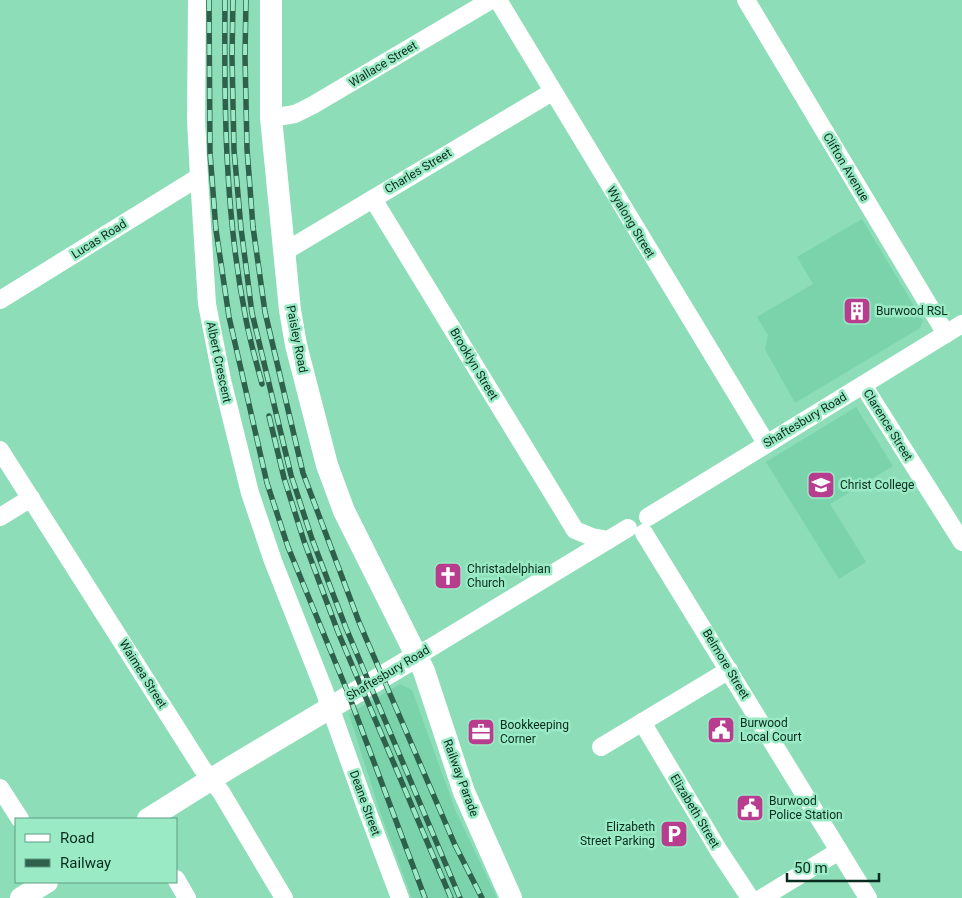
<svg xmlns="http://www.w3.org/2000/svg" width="962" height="898" font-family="Roboto,sans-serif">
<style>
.built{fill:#7ad3ab}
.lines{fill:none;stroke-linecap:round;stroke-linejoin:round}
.minor{stroke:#fff;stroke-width:18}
.major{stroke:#fff;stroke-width:22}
.rail-casing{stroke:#2f604b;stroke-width:5.5}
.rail{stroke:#99eac5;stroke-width:4;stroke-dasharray:11;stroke-linecap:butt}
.labels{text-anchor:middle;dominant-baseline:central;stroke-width:5;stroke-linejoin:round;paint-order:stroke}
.street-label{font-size:12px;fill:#092c1e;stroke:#99eac5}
.poi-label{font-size:12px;fill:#092c1e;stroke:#99eac5;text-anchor:start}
</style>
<rect width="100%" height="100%" fill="#8cddb8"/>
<g class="built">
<polygon points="862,219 923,321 920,328 795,403 765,349 768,335 757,317 813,284 797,257"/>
<polygon points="856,407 893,466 830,504 866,562 839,579 766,462"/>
<polygon points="400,684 412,690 456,812 497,898 412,898 380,812 349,714"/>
</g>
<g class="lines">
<g class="minor">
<polyline points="197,0 196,120 199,177 207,304 222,380 250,493 273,561 324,690 365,805 400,898"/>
<polyline points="498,0 766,443"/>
<polyline points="746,0 946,334"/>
<polyline points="271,118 295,114 313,105 491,0"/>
<polyline points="373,199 575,530 592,537 608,540"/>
<polyline points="284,252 552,92"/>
<polyline points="0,300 199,177"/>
<polyline points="863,385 962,542"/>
<polyline points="0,450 202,768 221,792 284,898"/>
<polyline points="0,517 31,498"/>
<polyline points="648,517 962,324"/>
<polyline points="644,533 868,898"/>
<polyline points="417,656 628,528"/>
<polyline points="642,722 719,851 750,898"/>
<polyline points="601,747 729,670"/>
<polyline points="0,788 20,819"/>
<polyline points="176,879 187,898"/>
<polyline points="762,898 839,851"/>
</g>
<g class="major">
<polyline points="271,0 271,118 290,310 296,345 327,465 344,511 424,671 464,792 511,898"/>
<polyline points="148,819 231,767 417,656"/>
<polyline points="21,898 47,882"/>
</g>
<defs>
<g id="rail">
<polyline points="209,0 210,153 216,230 229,317 267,483 288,547 348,693 425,898"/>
<path d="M225,0C224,105 225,211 245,314C249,338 256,361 262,384"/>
<polyline points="233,0 232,57 234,150 241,228 252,313 291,475 312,539 346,628 460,898"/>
<polyline points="246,0 245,56 247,149 253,227 265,312 303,473 359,622 455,845 482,898"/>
<polyline points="269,416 284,478 304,541 338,632 451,898"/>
</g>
</defs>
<use href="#rail" class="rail-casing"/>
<use href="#rail" class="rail"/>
</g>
<defs>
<symbol id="building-square" viewBox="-11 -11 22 22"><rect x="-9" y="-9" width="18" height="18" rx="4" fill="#b83d8f" stroke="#99eac5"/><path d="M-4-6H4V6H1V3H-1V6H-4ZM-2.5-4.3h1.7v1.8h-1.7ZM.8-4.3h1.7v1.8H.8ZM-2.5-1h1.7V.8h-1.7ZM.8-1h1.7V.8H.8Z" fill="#fff"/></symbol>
<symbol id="university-square" viewBox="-11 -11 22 22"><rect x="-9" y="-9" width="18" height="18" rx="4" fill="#b83d8f" stroke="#99eac5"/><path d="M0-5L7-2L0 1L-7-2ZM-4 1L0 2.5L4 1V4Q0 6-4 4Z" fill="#fff"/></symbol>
<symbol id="church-square" viewBox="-11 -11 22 22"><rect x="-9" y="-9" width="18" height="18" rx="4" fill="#b83d8f" stroke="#99eac5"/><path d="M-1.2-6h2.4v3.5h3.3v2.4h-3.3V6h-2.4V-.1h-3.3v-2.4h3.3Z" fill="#fff"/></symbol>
<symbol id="civic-square" viewBox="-11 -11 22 22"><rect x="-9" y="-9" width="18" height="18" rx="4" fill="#b83d8f" stroke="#99eac5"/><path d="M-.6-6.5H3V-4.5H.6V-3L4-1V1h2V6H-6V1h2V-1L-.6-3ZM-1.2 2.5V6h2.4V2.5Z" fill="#fff"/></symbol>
<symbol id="office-square" viewBox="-11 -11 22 22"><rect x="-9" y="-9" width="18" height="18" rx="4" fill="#b83d8f" stroke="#99eac5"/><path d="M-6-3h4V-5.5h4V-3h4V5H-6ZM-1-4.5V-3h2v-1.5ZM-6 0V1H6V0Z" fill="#fff"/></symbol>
<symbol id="parking-square" viewBox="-11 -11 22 22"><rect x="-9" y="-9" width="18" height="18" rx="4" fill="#b83d8f" stroke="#99eac5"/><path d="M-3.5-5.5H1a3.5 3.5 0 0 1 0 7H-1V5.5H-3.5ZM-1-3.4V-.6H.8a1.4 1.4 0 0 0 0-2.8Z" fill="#fff"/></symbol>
</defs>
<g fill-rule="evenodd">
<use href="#building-square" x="841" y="295" width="32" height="32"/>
<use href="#university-square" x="805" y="469" width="32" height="32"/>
<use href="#church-square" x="432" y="560" width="32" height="32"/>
<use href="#civic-square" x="705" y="714" width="32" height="32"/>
<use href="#office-square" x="465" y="716" width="32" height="32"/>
<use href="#civic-square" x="734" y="792" width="32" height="32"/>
<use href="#parking-square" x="658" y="818" width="32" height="32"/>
</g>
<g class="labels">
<g class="street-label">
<text transform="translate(383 64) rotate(-31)">Wallace Street</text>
<text transform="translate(846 167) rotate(59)">Clifton Avenue</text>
<text transform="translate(418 171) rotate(-31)">Charles Street</text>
<text transform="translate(631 222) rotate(59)">Wyalong Street</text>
<text transform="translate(99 239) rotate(-32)">Lucas Road</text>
<text transform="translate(297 339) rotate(79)">Paisley Road</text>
<text transform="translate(219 362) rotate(78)">Albert Crescent</text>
<text transform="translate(474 364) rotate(59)">Brooklyn Street</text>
<text transform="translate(805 420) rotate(-31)">Shaftesbury Road</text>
<text transform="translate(888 425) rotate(58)">Clarence Street</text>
<text transform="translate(726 664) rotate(59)">Belmore Street</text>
<text transform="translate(388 673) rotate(-31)">Shaftesbury Road</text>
<text transform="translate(143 674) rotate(58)">Waimea Street</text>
<text transform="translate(461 778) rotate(70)">Railway Parade</text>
<text transform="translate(365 803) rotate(70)">Deane Street</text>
<text transform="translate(695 811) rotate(59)">Elizabeth Street</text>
</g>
<g class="poi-label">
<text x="876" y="311">Burwood RSL</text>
<text x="840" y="485">Christ College</text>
<text x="467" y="569">Christadelphian<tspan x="467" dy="14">Church</tspan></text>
<text x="740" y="723">Burwood<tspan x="740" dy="14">Local Court</tspan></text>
<text x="500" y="725">Bookkeeping<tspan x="500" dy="14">Corner</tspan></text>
<text x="769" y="801">Burwood<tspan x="769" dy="14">Police Station</tspan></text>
<text x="655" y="827" text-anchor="end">Elizabeth<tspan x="655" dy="14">Street Parking</tspan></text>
</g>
</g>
<rect x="15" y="818" width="162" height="65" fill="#99eac5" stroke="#5f9e82"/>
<rect x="25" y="834" width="25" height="8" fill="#ffffff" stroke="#5f9e82"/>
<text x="60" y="843" font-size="15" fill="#092c1e">Road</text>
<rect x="25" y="859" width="25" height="8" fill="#2f604b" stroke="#5f9e82"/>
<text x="60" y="868" font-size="15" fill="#092c1e">Railway</text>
<path d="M787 873v8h92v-8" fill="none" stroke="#092c1e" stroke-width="2.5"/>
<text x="794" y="873" font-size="15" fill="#092c1e" stroke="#99eac5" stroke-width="4" paint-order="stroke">50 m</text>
</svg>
